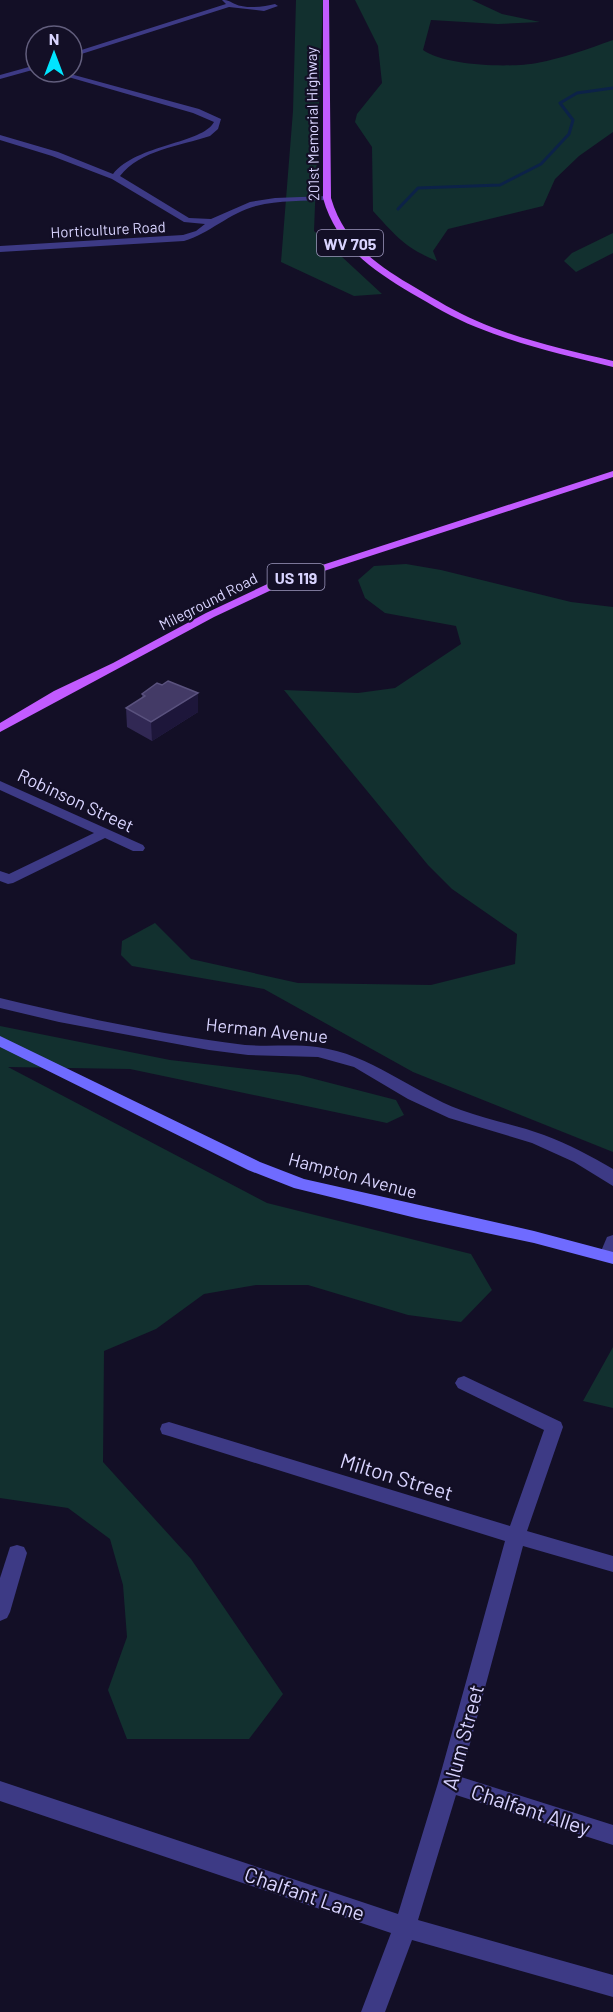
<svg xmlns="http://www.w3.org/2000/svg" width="613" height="2012" font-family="Barlow,sans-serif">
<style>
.green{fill:#12302f}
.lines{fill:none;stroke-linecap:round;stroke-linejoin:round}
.stream{stroke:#0c2248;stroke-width:3}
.street{fill:#3d3a85;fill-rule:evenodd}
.secondary{fill:#6f6bff;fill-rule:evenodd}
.primary{fill:#c25bff;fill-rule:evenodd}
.wall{fill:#312854}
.shaded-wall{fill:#1d163a}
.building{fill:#433a66;stroke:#5a527e;stroke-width:1.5}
.labels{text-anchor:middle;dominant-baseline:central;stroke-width:4.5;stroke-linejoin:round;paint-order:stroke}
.far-street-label{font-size:15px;fill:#d9d4ff;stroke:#130f26}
.shield{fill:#130f26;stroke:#9e99be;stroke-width:1.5}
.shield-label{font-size:16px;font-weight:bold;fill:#d9d4ff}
.street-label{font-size:18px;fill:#d9d4ff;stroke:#130f26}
.near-street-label{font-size:21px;fill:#d9d4ff;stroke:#130f26}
</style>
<rect width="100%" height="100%" fill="#130f26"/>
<g class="green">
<polygon points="296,0 323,0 314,231 382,294 354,296 281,262 293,111"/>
<path d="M355,0H472L502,14L540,22L498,24L431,20L423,50C445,66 510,68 537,63C563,58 588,49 613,40V132L579,156L555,179L543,206L448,229L433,251L437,261C405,248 396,236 373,211L372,147L355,122L357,114L382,83L378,46Z"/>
<polygon points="613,233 613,253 576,272 564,261 572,253"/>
<polygon points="406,564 441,570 571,602 613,607 613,1152 413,1072 264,989 132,966 121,955 122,941 155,923 191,959 298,983 431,985 515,964 517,934 452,889 428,865 284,690 358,693 395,688 461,644 456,626 385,613 365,598 358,580 374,566"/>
<polygon points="0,1026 170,1060 299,1075 396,1100 404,1115 387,1123 130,1069 8,1067 267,1203 471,1254 492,1290 461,1322 408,1315 308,1285 256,1285 204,1294 156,1329 104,1351 103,1462 191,1559 283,1694 249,1739 127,1739 108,1690 127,1637 123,1585 110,1539 68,1508 0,1498"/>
<polygon points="613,1347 613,1408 583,1401"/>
</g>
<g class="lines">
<polyline class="stream" points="398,209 418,188 500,185 541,164 569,134 573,120 560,103 577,93 613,88"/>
<g class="street">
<path d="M222,0C229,0 230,2 235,4C245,9 264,7 275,4L278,6L264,11L229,7L72,57V53L226,4Z"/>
<polygon points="36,65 36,69 0,79 0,75"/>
<path d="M51,72H63L199,109L221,119L218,129L210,136C180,146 140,150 120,176L189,218L211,219L250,202L275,198L327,196L331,198L327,200C304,201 279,200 256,206C229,213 209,234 184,241L0,252V246L183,235L196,231L205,224L184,222L112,179L52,156L0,140V135L58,152L113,174C137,144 202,144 214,122L193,113Z"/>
<polygon points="0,781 143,845 145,848 143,851 133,851 105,838 13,883 8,884 0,881 0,871 9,874 94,833 0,790"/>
<path d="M0,998C80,1017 163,1035 245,1045C269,1047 293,1044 317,1047C371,1054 412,1092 461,1110C488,1120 517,1125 544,1135C568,1144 591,1156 613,1169V1186L574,1162L532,1143L449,1118L408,1099L354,1067L318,1057L248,1055L209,1050L59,1022L0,1008Z"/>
<polygon points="613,1235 613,1261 602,1260 599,1256 607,1237"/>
<polygon points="464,1376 561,1422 563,1427 527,1531 613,1556 613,1572 523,1546 461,1777 613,1825 613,1845 456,1795 418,1920 613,1975 613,1997 412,1940 385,2012 361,2012 391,1933 0,1801 0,1781 398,1914 438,1783 505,1541 169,1436 162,1434 160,1429 162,1424 169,1422 510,1526 544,1430 458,1388 455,1383 458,1378"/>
<polygon points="17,1545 24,1547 27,1553 10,1612 7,1618 0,1621 0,1578 10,1547"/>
</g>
<polygon class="secondary" points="0,1036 260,1162 304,1179 534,1231 613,1252 613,1264 534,1243 416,1218 294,1188 248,1170 0,1047"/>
<g class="primary">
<path d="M323,0H329L331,198C344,243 378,266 416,288C436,300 456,312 477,321C520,340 567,350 613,361V367C567,356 520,345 476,327C453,318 432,305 411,293C371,269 336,245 323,198Z"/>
<polygon points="613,471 613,477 284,584 214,617 0,732 0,723 54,691 113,663 206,613 276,580"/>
</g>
</g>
<polygon class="wall" points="142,694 198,712 152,741 127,727 126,708 142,698"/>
<polygon class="shaded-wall" points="198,693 198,712 152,741 151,722"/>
<polygon class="building" points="168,681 198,693 151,722 126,708 145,696 142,694 157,683 162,685"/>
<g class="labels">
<g class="far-street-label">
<text transform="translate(312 124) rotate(-91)">201st Memorial Highway</text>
<text transform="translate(108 229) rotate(-3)">Horticulture Road</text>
<text transform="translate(208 601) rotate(-27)">Mileground Road</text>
</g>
<g class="shield">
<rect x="317" y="230" width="66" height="26" rx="4.5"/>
<rect x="267.5" y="564" width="57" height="26" rx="4.5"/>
</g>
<g class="shield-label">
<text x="350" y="243">WV 705</text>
<text x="296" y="577">US 119</text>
</g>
<g class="street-label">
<text transform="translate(76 800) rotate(25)">Robinson Street</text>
<text transform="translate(267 1030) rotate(6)">Herman Avenue</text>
<text transform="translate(353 1175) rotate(15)">Hampton Avenue</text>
</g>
<g class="near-street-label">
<text transform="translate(397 1476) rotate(17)">Milton Street</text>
<text transform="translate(462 1737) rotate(-75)">Alum Street</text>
<text transform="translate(531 1809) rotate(18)">Chalfant Alley</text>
<text transform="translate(305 1893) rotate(19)">Chalfant Lane</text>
</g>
</g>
<g transform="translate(54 54)"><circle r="28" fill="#130f26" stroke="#625e7d" stroke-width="1.5"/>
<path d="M0-4.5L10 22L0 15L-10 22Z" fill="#00e5ff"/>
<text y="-9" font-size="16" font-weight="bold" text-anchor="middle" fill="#d9d4ff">N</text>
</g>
</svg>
